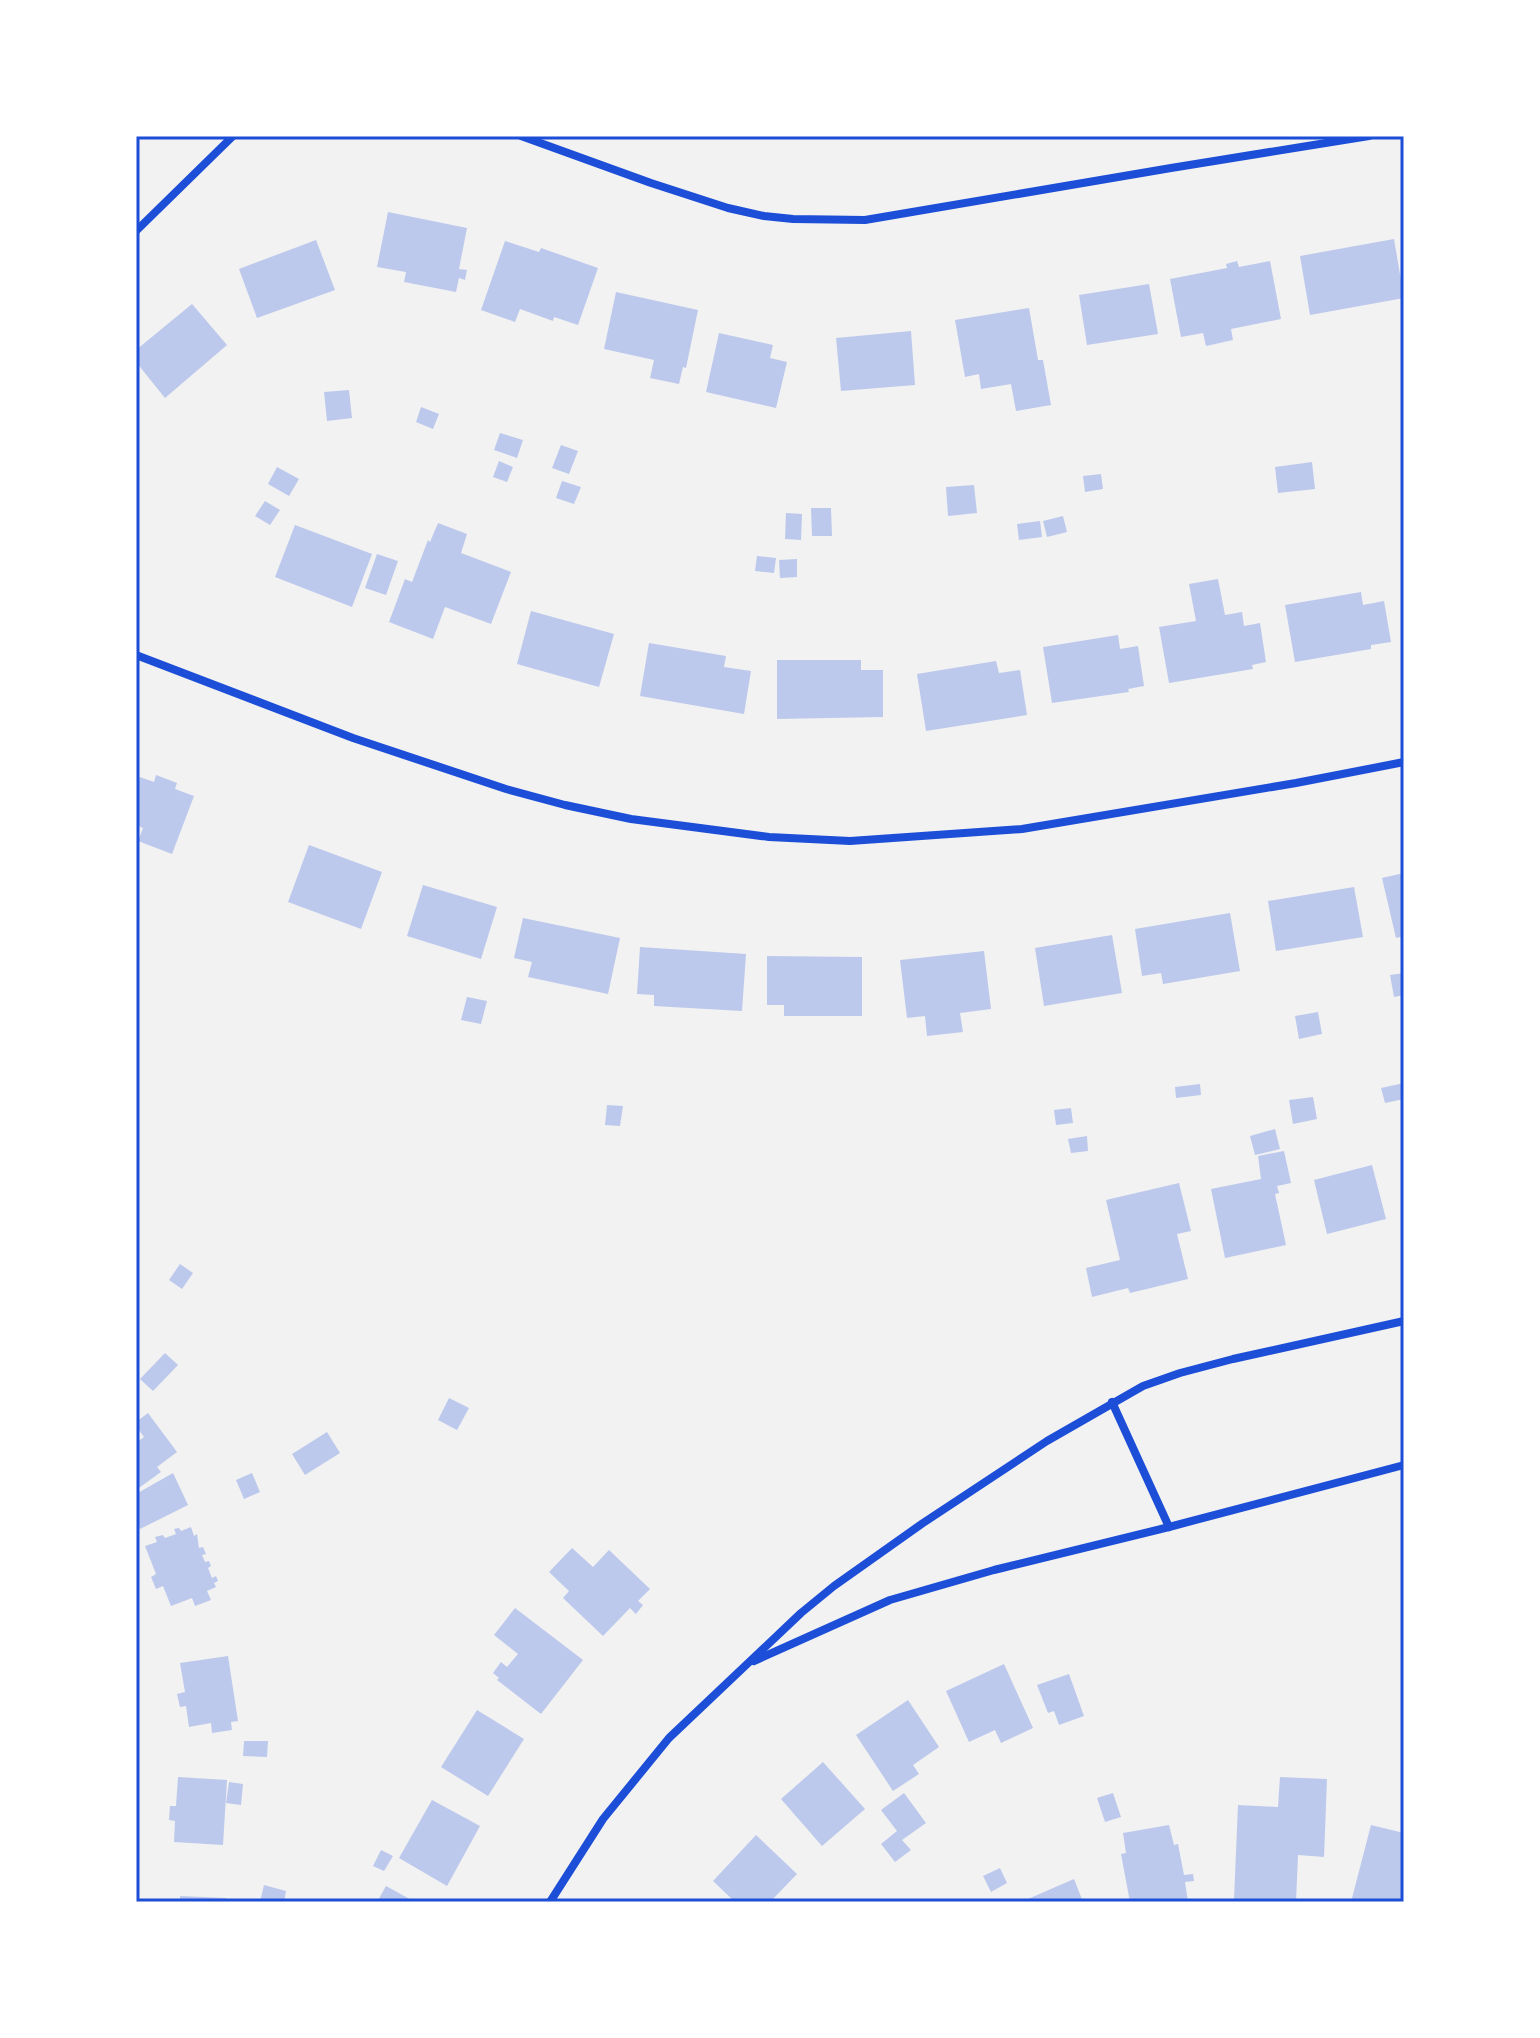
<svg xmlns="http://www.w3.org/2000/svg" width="1540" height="2038" font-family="Merriweather,serif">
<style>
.building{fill:#bdc9ec}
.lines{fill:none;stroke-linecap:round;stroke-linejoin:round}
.minor{stroke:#1d4ed8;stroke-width:8}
.neatline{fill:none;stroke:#1d4ed8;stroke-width:3}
</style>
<rect width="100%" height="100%" fill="#f2f2f2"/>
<g class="building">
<polygon points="388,212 467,228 459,269 467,270 465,280 459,278 456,292 404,282 406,272 377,267"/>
<polygon points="1394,239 1404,298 1310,315 1300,256"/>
<polygon points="316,240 335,290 257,318 239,269"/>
<polygon points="505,241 539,252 541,248 598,268 578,325 554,317 553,321 520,309 515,322 481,310"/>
<polygon points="1237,261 1239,267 1270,261 1281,319 1231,329 1233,340 1206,346 1203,333 1181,337 1170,279 1227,268 1226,264"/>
<polygon points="1149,284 1158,334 1087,345 1079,295"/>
<polygon points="616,292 698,310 686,368 683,367 679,384 650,378 654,360 604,349"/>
<polygon points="192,304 227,345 165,398 136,362 136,350"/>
<polygon points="1029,308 1038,360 1043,360 1051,405 1016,411 1011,384 981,389 979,374 965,377 955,320"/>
<polygon points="911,331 915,385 841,391 836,338"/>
<polygon points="719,333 773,345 770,358 787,362 776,408 706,392"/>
<polygon points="349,390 352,418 327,421 324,392"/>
<polygon points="421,407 439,414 433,429 416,422"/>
<polygon points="500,433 523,440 517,458 494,450"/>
<polygon points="561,445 578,451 569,474 552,468"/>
<polygon points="499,461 513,467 507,482 493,477"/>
<polygon points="1312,462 1315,489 1278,493 1275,467"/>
<polygon points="277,467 299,479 289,496 268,484"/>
<polygon points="1101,474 1103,489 1085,492 1083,476"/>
<polygon points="562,481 581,487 574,504 556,498"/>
<polygon points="974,485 977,513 948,516 946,487"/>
<polygon points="265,501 280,510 270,525 255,516"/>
<polygon points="811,508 831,508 832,536 812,536"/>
<polygon points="786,513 802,514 801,540 785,539"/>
<polygon points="1063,516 1067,532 1047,537 1043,521"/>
<polygon points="1040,521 1042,537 1019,540 1017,524"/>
<polygon points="438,523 467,534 461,553 511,572 491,624 445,607 433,639 389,622 405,579 412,582 428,540 430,542"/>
<polygon points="295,525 372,554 352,607 275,577"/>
<polygon points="377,554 398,561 386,595 365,588"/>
<polygon points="757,556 776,558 774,573 755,571"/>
<polygon points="797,559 797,577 780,578 779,560"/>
<polygon points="1218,579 1225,615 1242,612 1244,626 1260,623 1266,662 1252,665 1253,669 1169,683 1159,627 1196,621 1189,584"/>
<polygon points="1361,592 1363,605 1384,601 1391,642 1371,645 1371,649 1295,662 1285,605"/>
<polygon points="531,611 614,634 599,687 517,664"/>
<polygon points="1118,635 1120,649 1138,646 1144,686 1128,689 1129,692 1052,703 1043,647"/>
<polygon points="649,643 726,656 724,667 751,671 744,714 640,696"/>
<polygon points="777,660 861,660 861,670 883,670 883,717 777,719"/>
<polygon points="996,661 999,673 1020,670 1027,715 926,731 917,674"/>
<polygon points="156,775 177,783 175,789 194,796 172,854 138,841 143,828 136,825 136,789 140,777 154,782"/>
<polygon points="309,845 382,872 361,929 288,902"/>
<polygon points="1404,873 1404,936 1396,938 1382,878"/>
<polygon points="423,885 497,907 481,959 407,936"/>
<polygon points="1354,887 1363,937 1276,951 1268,901"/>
<polygon points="1230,913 1240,971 1163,984 1161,973 1142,976 1135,929"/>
<polygon points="523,918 620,938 608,994 528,977 532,962 514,958"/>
<polygon points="1112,935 1122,993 1044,1006 1035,948"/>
<polygon points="640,947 746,954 742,1011 654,1006 654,995 637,994"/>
<polygon points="984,951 991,1009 960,1013 963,1032 927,1036 925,1016 907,1018 900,960"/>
<polygon points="767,956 862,957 862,1016 784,1016 784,1005 767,1005"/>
<polygon points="1404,973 1404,995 1394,997 1390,975"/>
<polygon points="467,997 487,1001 481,1024 461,1020"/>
<polygon points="1318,1012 1322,1034 1299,1039 1295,1016"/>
<polygon points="1404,1083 1404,1099 1385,1103 1381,1088"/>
<polygon points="1200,1084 1201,1095 1176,1098 1175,1087"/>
<polygon points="1313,1097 1317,1119 1293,1124 1289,1100"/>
<polygon points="607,1105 623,1106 620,1126 605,1125"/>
<polygon points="1071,1108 1073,1123 1056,1125 1054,1110"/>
<polygon points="1275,1129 1280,1149 1255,1155 1250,1136"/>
<polygon points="1087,1136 1088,1151 1071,1153 1068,1139"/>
<polygon points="1284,1151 1291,1183 1277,1186 1279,1193 1275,1194 1286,1245 1225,1258 1211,1189 1261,1179 1258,1156"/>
<polygon points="1372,1165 1386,1219 1327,1234 1314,1180"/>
<polygon points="1179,1183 1191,1231 1177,1234 1188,1279 1130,1293 1128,1288 1092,1297 1086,1268 1120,1260 1106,1200"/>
<polygon points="180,1264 193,1273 182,1289 169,1280"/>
<polygon points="165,1353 178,1365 153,1391 140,1379"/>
<polygon points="449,1398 469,1408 457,1430 438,1420"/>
<polygon points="148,1413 177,1452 157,1467 161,1472 136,1490 136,1443 144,1437 136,1426 136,1422"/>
<polygon points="327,1432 340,1453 305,1475 292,1454"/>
<polygon points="173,1473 188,1505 140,1529 136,1521 136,1494"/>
<polygon points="252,1473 260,1492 244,1499 236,1480"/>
<polygon points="191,1527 194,1536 197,1534 199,1548 203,1547 206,1554 202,1555 205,1562 209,1561 211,1566 208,1568 212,1578 216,1576 218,1581 214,1583 216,1587 207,1591 211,1600 195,1606 192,1598 171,1606 163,1586 156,1589 151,1577 156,1574 145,1546 157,1542 155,1537 163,1535 165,1538 176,1534 174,1529 179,1528 181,1531"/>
<polygon points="572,1548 593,1567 609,1550 650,1589 638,1601 643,1605 636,1614 630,1608 603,1636 563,1598 569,1591 549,1572"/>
<polygon points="515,1608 583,1660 541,1714 497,1680 499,1678 493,1673 501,1662 507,1667 518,1654 494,1635"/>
<polygon points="228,1656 238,1721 231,1722 232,1730 212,1733 211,1723 189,1727 186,1706 180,1707 177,1694 185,1692 180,1663"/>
<polygon points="1004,1664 1033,1728 1001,1743 995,1730 969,1742 946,1691"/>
<polygon points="1069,1674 1084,1716 1059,1725 1054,1711 1048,1713 1037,1685"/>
<polygon points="908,1700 939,1747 913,1765 919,1774 893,1791 856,1735"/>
<polygon points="477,1710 524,1739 488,1796 441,1767"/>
<polygon points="244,1741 268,1741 267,1757 243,1756"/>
<polygon points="823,1762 865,1809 822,1846 781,1799"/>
<polygon points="178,1777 227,1780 223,1845 174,1842 175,1821 169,1820 170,1806 176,1806"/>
<polygon points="1280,1777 1327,1779 1324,1857 1298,1855 1296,1902 1234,1899 1238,1805 1278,1807"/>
<polygon points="229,1782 243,1784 241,1805 226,1803"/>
<polygon points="904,1793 926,1823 902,1840 911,1850 895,1862 881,1844 897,1831 881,1810"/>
<polygon points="1113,1793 1121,1817 1105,1822 1097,1798"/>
<polygon points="432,1800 480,1826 447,1886 399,1858"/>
<polygon points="1169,1825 1174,1845 1178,1844 1184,1875 1193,1874 1194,1881 1185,1882 1188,1902 1130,1902 1121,1854 1126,1853 1123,1833"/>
<polygon points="1371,1825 1404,1833 1404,1902 1351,1902"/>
<polygon points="756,1835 797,1874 770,1902 735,1902 713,1881"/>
<polygon points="381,1850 393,1856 384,1871 373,1866"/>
<polygon points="1000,1868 1007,1883 991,1892 983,1876"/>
<polygon points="1074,1879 1083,1902 1021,1902"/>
<polygon points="264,1885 286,1891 284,1902 260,1902"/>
<polygon points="386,1886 415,1902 377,1902"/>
<polygon points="180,1896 226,1898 225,1902 180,1902"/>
</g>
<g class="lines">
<g class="minor">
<polyline points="521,136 651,183 728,208 764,216 793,219 865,220 1171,168 1369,136"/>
<polyline points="136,231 233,136"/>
<polyline points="136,655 353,738 506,789 565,805 631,819 769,837 850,841 1022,829 1296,783 1404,762"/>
<polyline points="1112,1402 1169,1527"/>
<polyline points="754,1661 890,1600 994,1570 1169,1527 1404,1465"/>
<polyline points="550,1902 603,1819 669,1738 801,1613 834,1586 923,1523 1047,1441 1143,1386 1180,1373 1233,1359 1404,1321"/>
</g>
</g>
<rect width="1540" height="2038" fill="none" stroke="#ffffff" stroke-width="276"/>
<rect x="138" y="138" width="1264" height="1762" class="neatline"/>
</svg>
